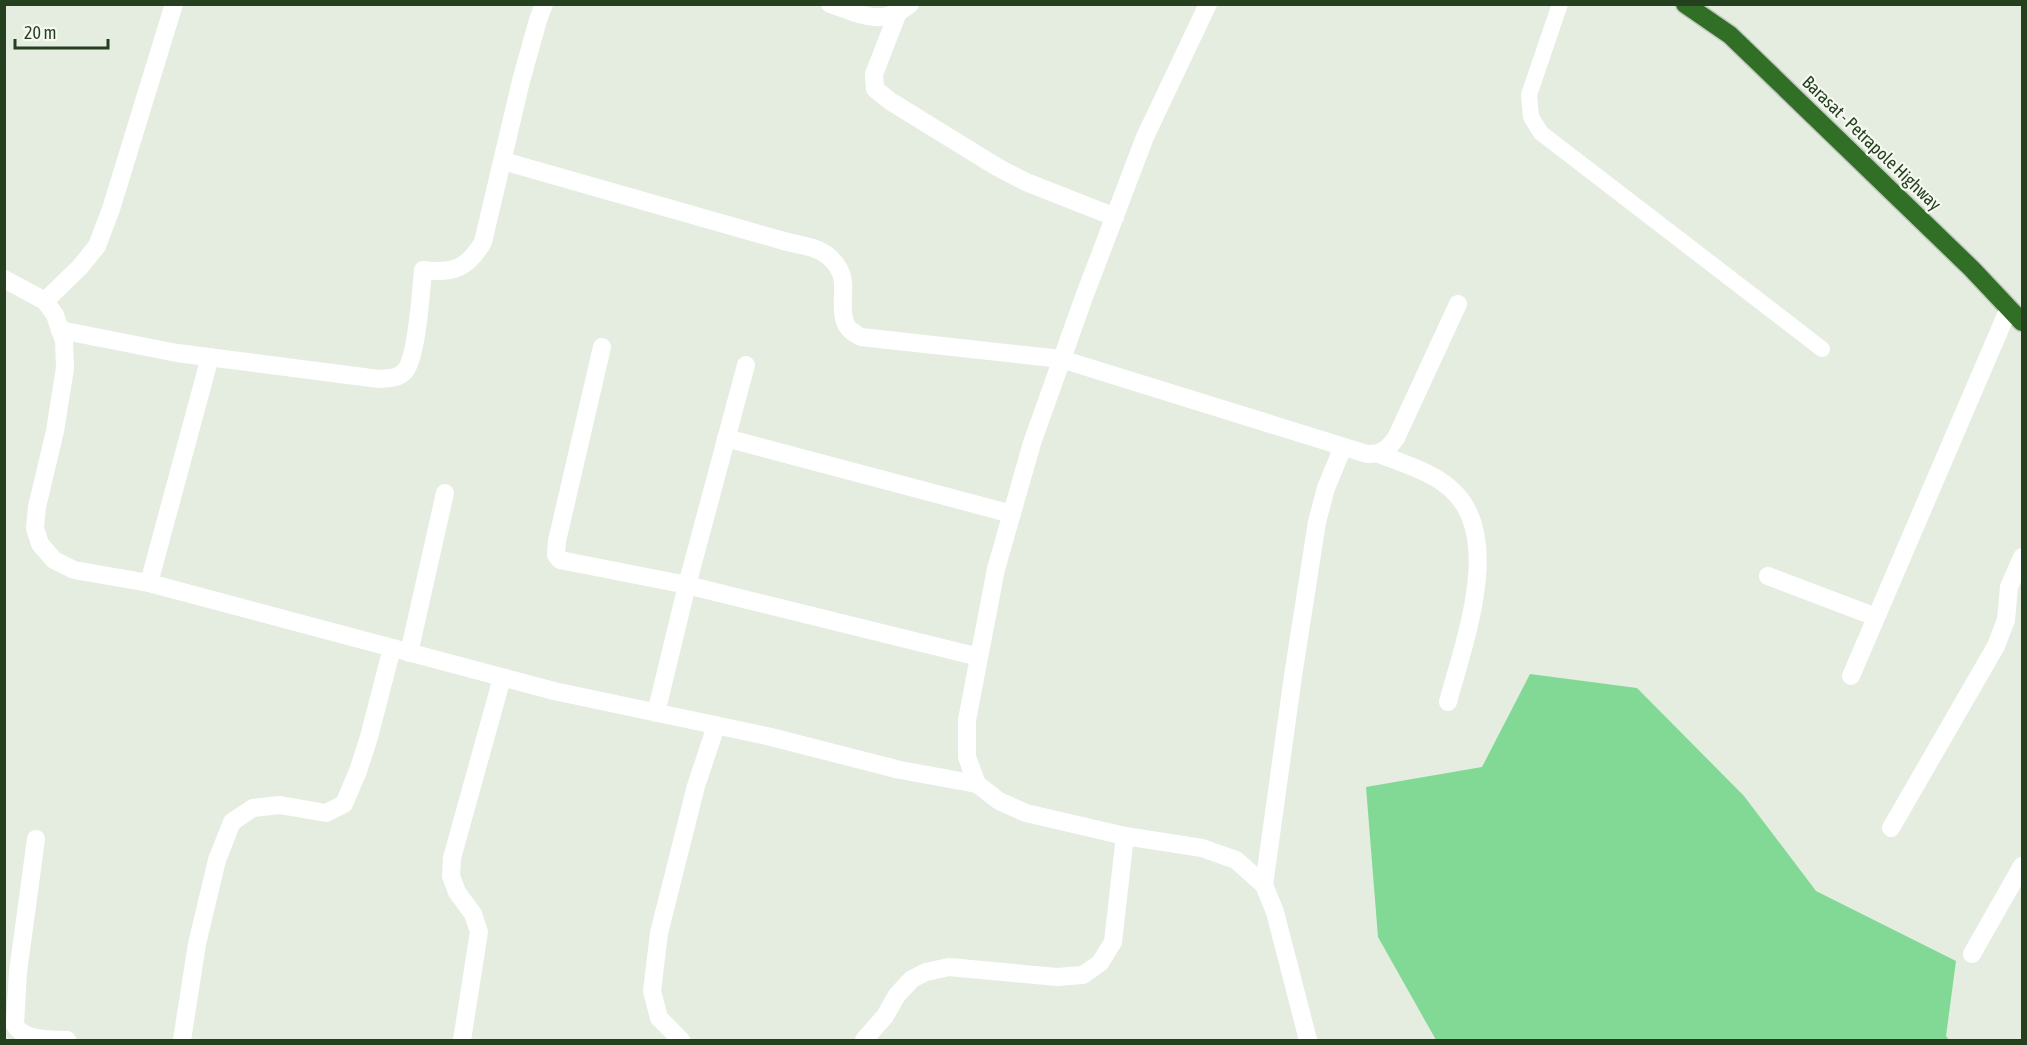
<svg xmlns="http://www.w3.org/2000/svg" width="2027" height="1045" font-family="'Asap Condensed',sans-serif">
<style>
.water{fill:#81d995}
.lines{fill:none;stroke-linecap:round;stroke-linejoin:round}
.highway-casing{stroke:#c2cac0;stroke-width:21}
.lane{stroke:#fff;stroke-width:16}
.street{stroke:#fff;stroke-width:18}
.highway{stroke:#316f27;stroke-width:18}
.labels{text-anchor:middle;dominant-baseline:central;stroke-width:4.5;stroke-linejoin:round;paint-order:stroke}
.street-label{font-size:18px;fill:#25401f;stroke:#f5f9f1}
</style>
<rect width="100%" height="100%" fill="#e5ede0"/>
<polygon class="water" points="1530,674 1637,688 1744,796 1816,891 1956,961 1946,1036 1949,1040 1436,1040 1378,937 1366,787 1482,767"/>
<g class="lines">
<defs>
<polyline id="highway" points="1685,4 1730,35 1972,269 2022,322"/>
</defs>
<use href="#highway" class="highway-casing"/>
<polyline class="lane" points="1560,4 1529,95 1531,117 1541,133 1822,349"/>
<g class="street">
<path d="M830,4C861,14 882,28 910,4"/>
<polyline points="1208,4 1145,137 1084,297 1032,443 996,569 967,720 967,757 977,784 999,801 1026,813 1125,836 1202,848 1236,860 1264,885 1275,912 1308,1040"/>
<polyline points="897,15 874,74 875,89 890,101 997,167 1026,182 1115,217"/>
<path d="M503,161L784,241C798,245 816,246 828,256C854,278 837,297 845,322C847,329 855,334 861,337L1061,359L1367,454C1382,454 1387,450 1396,438L1458,304"/>
<polyline points="4,279 45,301 55,315 64,341 65,368 55,431 37,507 35,528 40,544 54,560 74,570 149,583 554,691 767,736 900,770 977,784"/>
<polyline points="45,301 80,267 97,246 111,209 174,4"/>
<path d="M60,330L177,353L379,379C389,378 398,379 405,371C417,357 421,291 423,270C453,274 468,268 483,242L521,81L538,20L544,4"/>
<polyline points="602,347 557,541 556,555 560,560 687,585 979,657"/>
<polyline points="726,438 1012,514"/>
<path d="M1379,454C1404,464 1437,473 1456,494C1502,543 1463,645 1448,702"/>
<polyline points="1768,576 1876,617"/>
<polyline points="149,583 210,357"/>
<polyline points="409,653 445,493"/>
<polyline points="1851,676 2009,308"/>
<polyline points="656,713 687,585 746,365"/>
<polyline points="1891,828 1996,646 2006,620 2009,587 2022,557"/>
<path d="M36,839L18,972L15,1025C23,1041 51,1039 67,1040"/>
<polyline points="1264,885 1293,676 1317,522 1326,488 1343,447"/>
<polyline points="1972,954 2022,866"/>
<polyline points="182,1040 197,944 217,860 232,822 253,808 280,805 326,813 344,804 358,771 369,737 392,648"/>
<polyline points="462,1040 479,932 473,914 457,892 451,876 452,858 502,678"/>
<polyline points="681,1040 659,1018 652,991 659,933 696,786 716,726"/>
<polyline points="864,1040 885,1016 897,995 912,979 926,972 949,967 1057,977 1083,975 1100,963 1113,942 1125,836"/>
</g>
<use href="#highway" class="highway"/>
</g>
<g class="labels">
<g class="street-label">
<text transform="translate(1872 143) rotate(44)">Barasat - Petrapole Highway</text>
</g>
</g>
<rect width="2027" height="1045" fill="none" stroke="#25401f" stroke-width="12"/>
<path d="M15 39v9h93v-9" fill="none" stroke="#25401f" stroke-width="3"/>
<text x="24" y="39" font-size="18" fill="#25401f" stroke="#f5f9f1" stroke-width="4.5" paint-order="stroke">20 m</text>
</svg>
